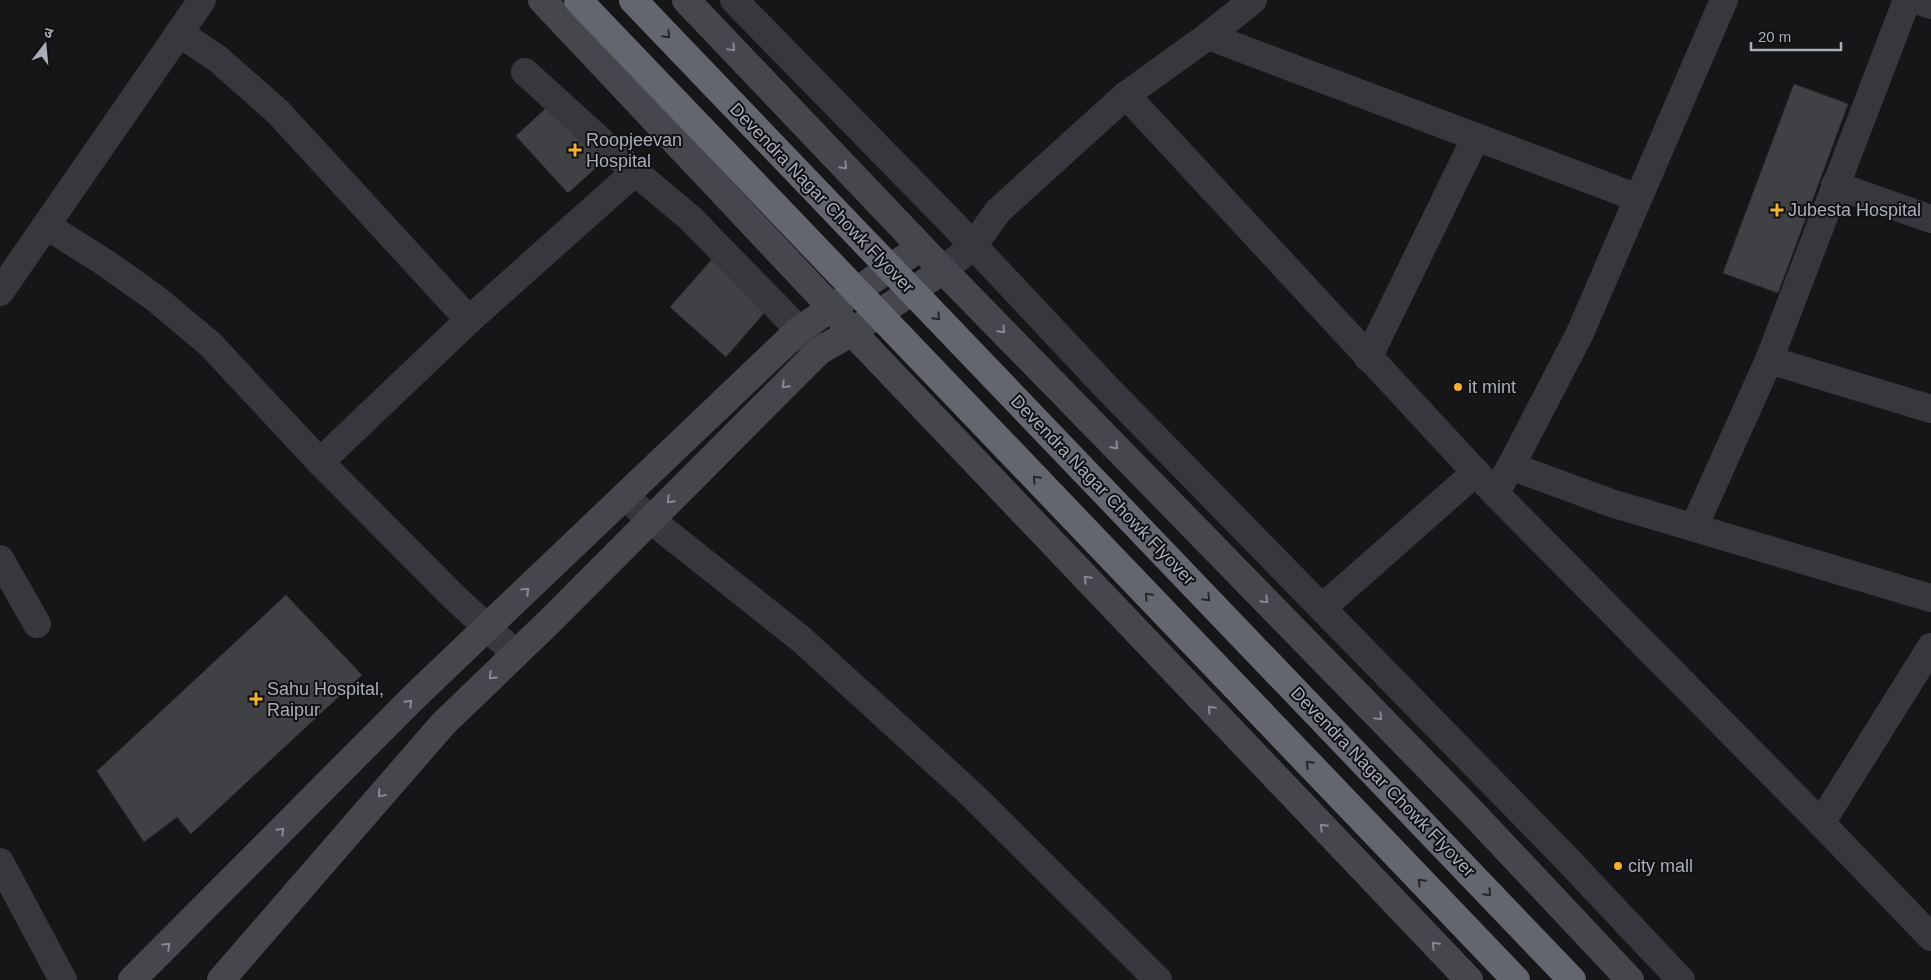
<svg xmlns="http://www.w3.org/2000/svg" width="1931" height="980" font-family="Helvetica,'Noto Sans Devanagari',sans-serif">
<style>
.building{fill:#404145;stroke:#303034}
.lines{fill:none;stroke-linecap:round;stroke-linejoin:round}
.street{stroke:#37383d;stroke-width:28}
.secondary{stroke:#45474d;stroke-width:28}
.highway-bridge{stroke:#63666e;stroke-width:28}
.oneway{stroke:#26262a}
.oneway2{stroke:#858993}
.poi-dot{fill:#f2b134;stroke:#111113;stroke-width:2}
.labels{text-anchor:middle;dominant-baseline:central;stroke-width:4;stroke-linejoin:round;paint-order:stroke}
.poi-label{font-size:18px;fill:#a8adb8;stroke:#111113;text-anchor:start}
.street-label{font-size:18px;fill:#a8adb8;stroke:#111113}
</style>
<rect width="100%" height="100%" fill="#161618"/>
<g class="building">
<polygon points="1794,84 1848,104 1778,293 1723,273"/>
<polygon points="558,97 610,155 568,193 516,136"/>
<polygon points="714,257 770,306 726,357 670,307"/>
<polygon points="286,595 362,675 191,834 177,817 144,842 97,771"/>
</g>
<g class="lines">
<g class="street">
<polyline points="734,0 954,225 1108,389 1565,857 1681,980"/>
<polyline points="1917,0 1931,5"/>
<polyline points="179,33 218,59 278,112 469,320"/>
<polyline points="1208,36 1638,198"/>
<polyline points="525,72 635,172 690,218 815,346"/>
<polyline points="1126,95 1495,493 1821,823 1931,937"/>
<polyline points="1835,185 1931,219"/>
<polyline points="47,226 104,262 155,298 210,344 320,462 454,597 516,654"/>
<polyline points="943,270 973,246 998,211 1126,95 1208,36 1253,0"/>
<polyline points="0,292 202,0"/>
<polyline points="1368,358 1476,137"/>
<polyline points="1769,360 1931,409"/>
<polyline points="320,462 469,320 635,172"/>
<polyline points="1511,466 1611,503 1931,598"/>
<polyline points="1495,493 1511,466 1580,333 1724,0"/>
<polyline points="625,496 651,520 801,639 971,794 1158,980"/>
<polyline points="1694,527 1769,360 1907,0"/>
<polyline points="0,559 37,624"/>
<polyline points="1322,608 1476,472"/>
<polyline points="1821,823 1931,647"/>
<polyline points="0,862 63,980"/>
</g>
<g class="secondary">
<polyline points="542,0 831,307 852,332 1469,980"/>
<polyline points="686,0 943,270 1468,808 1630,980"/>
<polyline points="132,980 415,696 799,330 921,247"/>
<polyline points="221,980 443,724 552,619 819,351 852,332 943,270"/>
</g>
<g class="highway-bridge">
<polyline points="578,0 1516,980"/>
<polyline points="633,0 1572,980"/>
</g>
</g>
<defs><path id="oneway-chevron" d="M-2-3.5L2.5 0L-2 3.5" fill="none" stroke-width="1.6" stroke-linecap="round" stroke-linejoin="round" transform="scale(1.25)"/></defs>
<g class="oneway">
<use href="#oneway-chevron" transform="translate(667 35) rotate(46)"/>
<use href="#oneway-chevron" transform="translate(937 317) rotate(46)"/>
<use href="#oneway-chevron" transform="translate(1036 479) rotate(-134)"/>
<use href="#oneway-chevron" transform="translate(1148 596) rotate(-134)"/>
<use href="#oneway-chevron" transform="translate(1207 598) rotate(46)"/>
<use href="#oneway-chevron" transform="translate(1309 764) rotate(-134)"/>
<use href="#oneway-chevron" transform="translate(1421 882) rotate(-134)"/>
<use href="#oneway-chevron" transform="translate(1488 893) rotate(46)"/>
</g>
<g class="oneway2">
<use href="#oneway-chevron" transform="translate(732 48) rotate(46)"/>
<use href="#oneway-chevron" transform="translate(844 166) rotate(46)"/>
<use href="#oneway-chevron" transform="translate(1002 330) rotate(46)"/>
<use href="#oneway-chevron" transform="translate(785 385) rotate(135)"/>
<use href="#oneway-chevron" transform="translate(1115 446) rotate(46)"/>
<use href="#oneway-chevron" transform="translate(670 500) rotate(135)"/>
<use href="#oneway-chevron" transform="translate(1087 579) rotate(-134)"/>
<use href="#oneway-chevron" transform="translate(526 591) rotate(-44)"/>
<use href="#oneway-chevron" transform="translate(1265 600) rotate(46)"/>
<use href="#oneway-chevron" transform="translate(492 676) rotate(136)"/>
<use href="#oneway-chevron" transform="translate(409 703) rotate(-45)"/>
<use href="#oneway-chevron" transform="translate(1211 709) rotate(-134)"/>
<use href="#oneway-chevron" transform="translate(1379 717) rotate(46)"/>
<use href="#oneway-chevron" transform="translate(381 794) rotate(131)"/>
<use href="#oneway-chevron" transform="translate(1323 827) rotate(-134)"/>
<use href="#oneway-chevron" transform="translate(281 831) rotate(-45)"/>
<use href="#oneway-chevron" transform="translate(1435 945) rotate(-134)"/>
<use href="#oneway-chevron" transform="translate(167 946) rotate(-45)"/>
</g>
<g class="poi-dot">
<path d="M572.5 142.5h5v5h5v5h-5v5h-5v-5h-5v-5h5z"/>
<path d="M1774.5 202.5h5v5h5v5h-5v5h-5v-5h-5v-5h5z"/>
<circle cx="1458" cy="387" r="5"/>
<path d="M253.5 691.5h5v5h5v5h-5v5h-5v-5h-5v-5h5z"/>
<circle cx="1618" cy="866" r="5"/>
</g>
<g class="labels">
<g class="poi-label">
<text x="586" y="140">Roopjeevan<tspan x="586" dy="21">Hospital</tspan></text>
<text x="1788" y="210">Jubesta Hospital</text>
<text x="1468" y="387">it mint</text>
<text x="267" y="689">Sahu Hospital,<tspan x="267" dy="21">Raipur</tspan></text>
<text x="1628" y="866">city mall</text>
</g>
<g class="street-label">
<text transform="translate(822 198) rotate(46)">Devendra Nagar Chowk Flyover</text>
<text transform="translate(1103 490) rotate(46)">Devendra Nagar Chowk Flyover</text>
<text transform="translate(1383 782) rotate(46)">Devendra Nagar Chowk Flyover</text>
</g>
</g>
<g transform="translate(45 45) rotate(16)" stroke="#111113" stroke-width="4" paint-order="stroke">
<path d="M0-4L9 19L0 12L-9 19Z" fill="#a8adb8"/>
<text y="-8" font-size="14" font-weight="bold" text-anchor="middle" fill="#a8adb8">उ</text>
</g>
<path d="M1751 42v8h90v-8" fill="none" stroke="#a8adb8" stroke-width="2.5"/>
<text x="1758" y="42" font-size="15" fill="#a8adb8" stroke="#111113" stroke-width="4" paint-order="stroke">20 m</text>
</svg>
